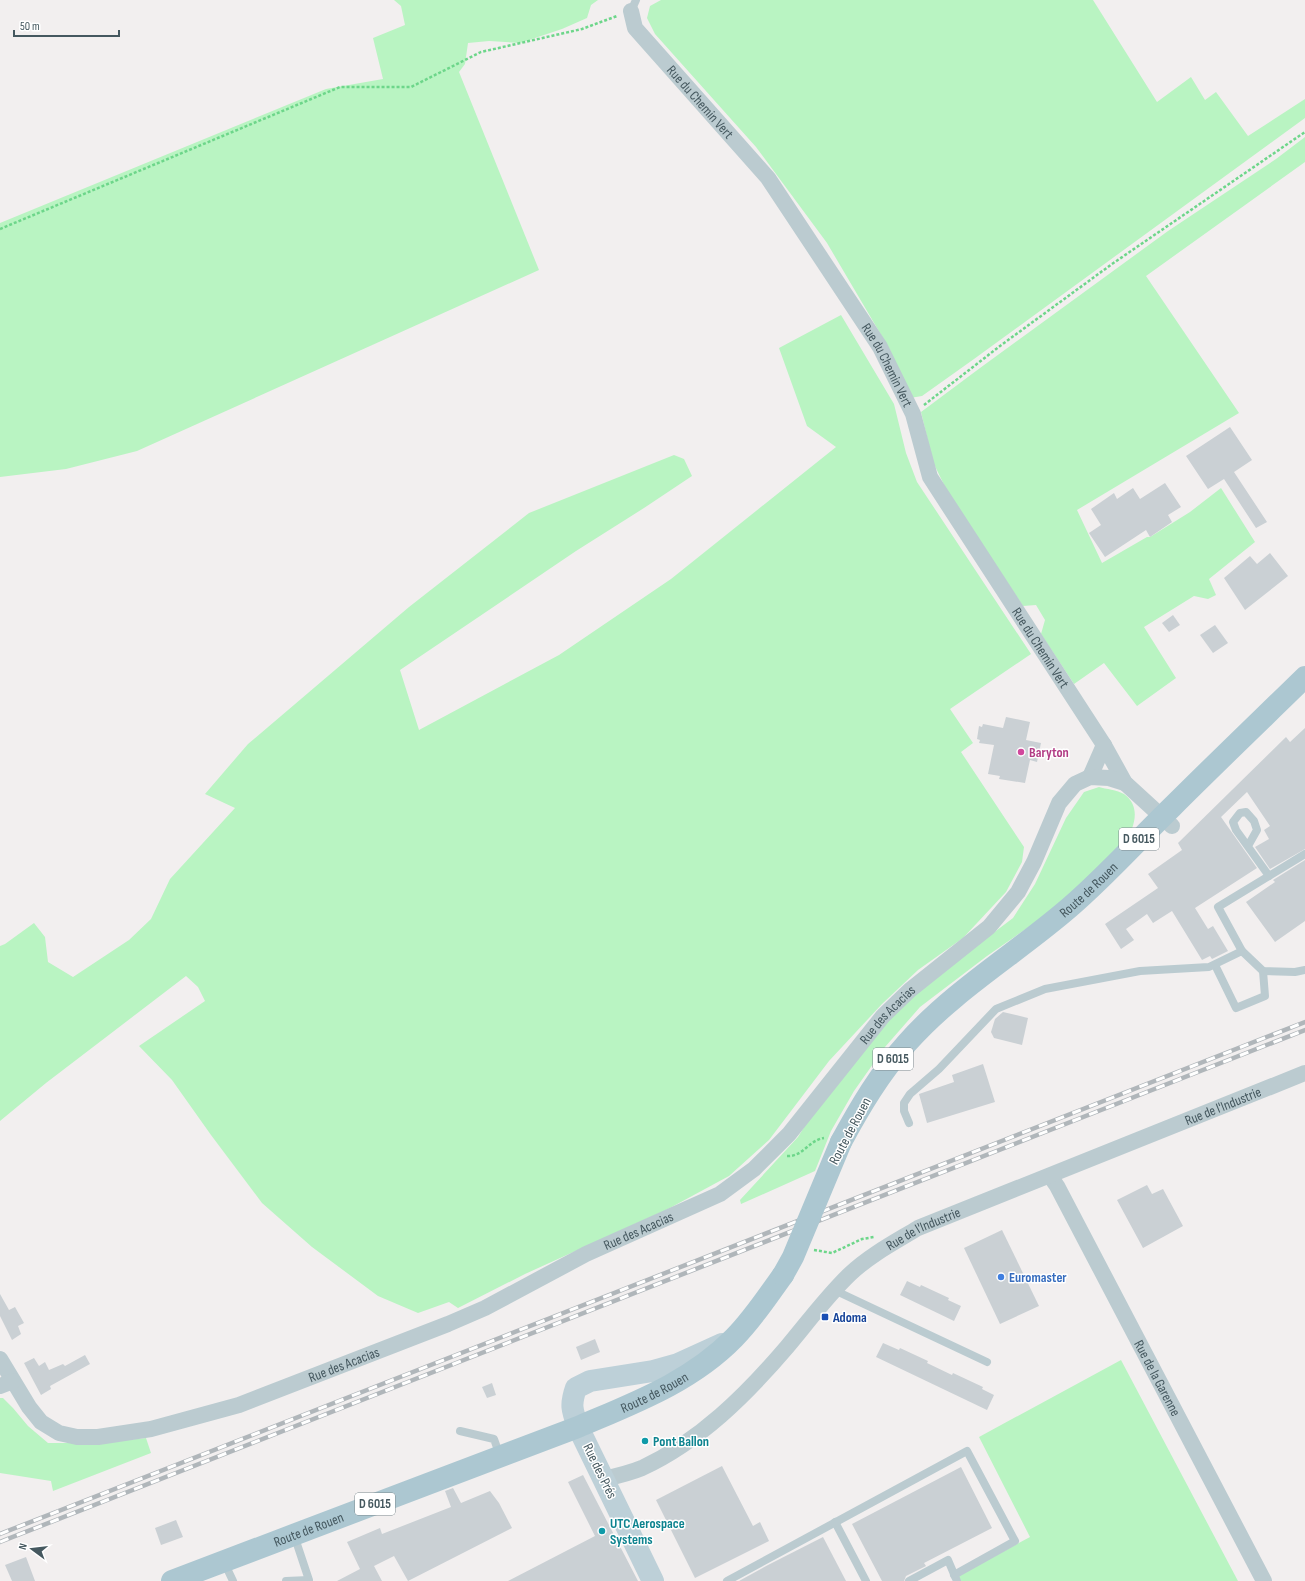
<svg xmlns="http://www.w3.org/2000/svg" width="1305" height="1581" font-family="'Sofia Sans Condensed',sans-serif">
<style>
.green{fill:#b9f4c2}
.building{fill:#cad0d4}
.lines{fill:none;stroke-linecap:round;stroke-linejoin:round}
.path{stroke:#6dd68a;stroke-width:2.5;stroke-dasharray:3 2;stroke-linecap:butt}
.lane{stroke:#bbcbd0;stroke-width:8}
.street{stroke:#bbcbd0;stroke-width:16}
.secondary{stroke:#bdd0d8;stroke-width:22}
.primary{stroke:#acc7d1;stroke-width:22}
.rail-casing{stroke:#b0b6ba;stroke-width:4.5}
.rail{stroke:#fff;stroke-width:3;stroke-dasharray:9;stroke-linecap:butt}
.primary-bridge{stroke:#acc7d1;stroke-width:22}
.hotel-dot{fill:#d1479c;stroke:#fff;stroke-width:1.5}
.shop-dot{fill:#3f7fe0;stroke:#fff;stroke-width:1.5}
.transit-dot{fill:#1a4fb4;stroke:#fff;stroke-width:1.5}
.culture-dot{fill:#0f9aa8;stroke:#fff;stroke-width:1.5}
.labels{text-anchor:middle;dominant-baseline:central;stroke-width:3;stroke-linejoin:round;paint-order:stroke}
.shield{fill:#fff;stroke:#7d8a8f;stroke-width:1}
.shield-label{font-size:13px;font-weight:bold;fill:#45585f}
.street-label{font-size:14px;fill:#45585f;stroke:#fff}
.hotel-label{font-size:14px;font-weight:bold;fill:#b23c85;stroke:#fff;text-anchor:start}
.shop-label{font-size:14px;font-weight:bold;fill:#366cbe;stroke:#fff;text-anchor:start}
.transit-label{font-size:14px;font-weight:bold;fill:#164399;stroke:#fff;text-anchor:start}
.culture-label{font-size:14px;font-weight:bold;fill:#0d838f;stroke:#fff;text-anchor:start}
</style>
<rect width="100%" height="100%" fill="#f2efef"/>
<g class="green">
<polygon points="394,0 598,0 591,5 587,18 562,29 520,43 489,41 468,43 465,64 459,72 539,270 137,451 66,469 0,477 0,223 326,89 383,79 373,38 405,25 401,6"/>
<polygon points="661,0 1093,0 1157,102 1191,77 1205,100 1216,92 1248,136 1305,99 1305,118 974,359 922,396 910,398 890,350 827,243 756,147 655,34 647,18 650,6"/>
<polygon points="1305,137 1305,162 1146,276 1239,413 1077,510 1102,563 1147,537 1150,537 1190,512 1221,488 1255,542 1209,579 1216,595 1208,599 1194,596 1144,627 1176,678 1137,706 1104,663 1074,684 1041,634 1045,620 1036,605 1023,606 948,493 933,462 921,412 980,368 1168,231 1276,159"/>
<polygon points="841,315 894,404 906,453 917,482 1031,654 950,709 973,743 961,752 1024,847 1022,862 1006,892 963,938 918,970 882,1004 829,1061 769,1140 729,1176 668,1209 525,1274 458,1308 449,1302 418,1313 378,1296 312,1247 262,1203 211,1135 172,1080 139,1046 205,1001 198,987 186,976 46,1083 0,1121 0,946 5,944 34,923 45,937 48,962 73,977 129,940 151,919 170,879 235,808 205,794 248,744 409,607 529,513 674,455 684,459 692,476 644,508 576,551 400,670 419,730 559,655 671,579 836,447 807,426 779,348"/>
<path d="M1099,787C1106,789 1117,790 1124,794C1142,807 1134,828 1125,843L1053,910L987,956L920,1007L885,1047L854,1091L831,1131L815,1171L741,1204L740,1200L798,1137L814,1111L866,1043L918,990L1013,918L1035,884L1066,818L1084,792Z"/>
<polygon points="1121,1360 1238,1581 961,1581 958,1576 1030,1537 979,1437"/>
<polygon points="0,1398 3,1398 13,1408 28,1426 48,1443 96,1443 146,1438 151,1453 53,1491 51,1481 0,1473"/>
</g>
<g class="building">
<polygon points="1230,427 1252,460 1234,472 1267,522 1256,528 1224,479 1208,489 1186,456"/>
<polygon points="1165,483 1181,507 1168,515 1172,522 1150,537 1146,530 1105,557 1089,533 1101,525 1091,509 1114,493 1117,499 1133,488 1140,499"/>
<polygon points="1270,553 1288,576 1245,610 1224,578 1250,556 1257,564"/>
<polygon points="1173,615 1180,625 1169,632 1162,623"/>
<polygon points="1215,625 1228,643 1213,653 1200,635"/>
<polygon points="1006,717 1030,722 1026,740 1041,743 1037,762 1030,760 1025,783 999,779 1000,776 988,774 994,745 979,743 980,740 977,739 979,726 982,727 983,724 1003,728"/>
<polygon points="1305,728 1305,849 1270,869 1255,847 1269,839 1264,830 1270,826 1247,792 1221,817 1257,868 1195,908 1208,929 1213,926 1228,951 1212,959 1210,956 1202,960 1172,911 1153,923 1147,914 1126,929 1134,940 1121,949 1105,924 1158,888 1148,874 1182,850 1178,843 1286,737 1290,742"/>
<polygon points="1305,860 1305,921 1275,942 1246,902 1275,882 1273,880"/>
<polygon points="1003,1012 1028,1018 1022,1045 994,1038 991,1032 995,1019"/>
<polygon points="983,1064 995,1102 927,1123 919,1094 954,1082 952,1075"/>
<polygon points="1147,1185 1152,1194 1163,1189 1183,1226 1143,1248 1117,1200"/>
<polygon points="1002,1230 1039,1306 1000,1324 964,1248"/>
<polygon points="907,1281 920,1287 921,1285 949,1298 948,1300 961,1306 954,1321 900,1295"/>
<polygon points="0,1294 9,1310 15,1307 24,1323 18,1326 21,1334 12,1340 0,1316"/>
<polygon points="595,1339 600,1352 581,1360 576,1347"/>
<polygon points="883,1343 899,1350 900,1348 928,1361 927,1363 952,1375 953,1373 983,1387 982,1389 994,1395 987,1410 876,1357"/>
<polygon points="85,1355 90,1364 50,1386 51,1389 41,1395 24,1363 34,1358 39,1366 45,1362 49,1370 63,1364 65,1366"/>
<polygon points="492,1383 496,1395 487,1398 482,1387"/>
<polygon points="722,1466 753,1526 760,1522 769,1541 695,1578 656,1500"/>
<polygon points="961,1467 992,1528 924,1563 926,1566 906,1576 904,1581 882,1581 852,1524"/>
<polygon points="583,1475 638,1581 508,1581 595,1536 568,1482"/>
<polygon points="453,1488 461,1503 490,1491 499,1503 512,1528 408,1581 394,1556 374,1566 382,1581 337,1581 360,1569 347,1542 380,1528 382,1534 451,1507 445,1491"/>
<polygon points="176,1520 183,1537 161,1545 155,1528"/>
<polygon points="823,1537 846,1581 739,1581 768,1565"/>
<polygon points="26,1557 35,1581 12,1581 5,1565"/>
</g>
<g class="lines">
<g class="path">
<polyline points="0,229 340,87 411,87 481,52 582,29 617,16"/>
<polyline points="924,405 1000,346 1112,264 1305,132"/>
<path d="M787,1156C803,1157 809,1140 824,1138"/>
<polyline points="814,1250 832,1253 862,1239 874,1237"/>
</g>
<g class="lane">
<polyline points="631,11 636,0"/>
<polyline points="1248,846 1257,830 1254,821 1246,812 1240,813 1233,822 1236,830 1269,876"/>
<polyline points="1242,951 1218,907 1305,854"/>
<polyline points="1215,965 1236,1008 1265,996 1263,971"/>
<polyline points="909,1123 904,1111 904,1103 910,1094 939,1069 996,1009 1045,989 1140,971 1209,967 1242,951 1263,971 1295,972 1305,970"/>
<polyline points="834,1290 987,1362"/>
<polyline points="460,1431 494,1439 500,1456"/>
<polyline points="835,1522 866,1581"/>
<polyline points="224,1562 233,1581"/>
<polyline points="286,1581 309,1580 294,1535"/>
<polyline points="727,1581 967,1451 1015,1541 954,1575"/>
<polyline points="909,1581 948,1560 957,1581"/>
</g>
<g class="street">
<path id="s1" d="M631,11L635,28L768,178L880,347L913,414L930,477L1104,745L1125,783L1172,826"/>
<polyline points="1090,777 1104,745"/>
<path id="s2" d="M1050,1176L1057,1186L1264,1581"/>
<path id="s3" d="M0,1359L29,1407L41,1422L59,1433L77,1437H98L151,1429L239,1405L448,1324L485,1308L586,1254L720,1194L754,1169L789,1134L883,1016L910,990L989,927L1018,892L1034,862L1059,803L1075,784L1090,777L1109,778L1125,783"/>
<polyline points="0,1386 13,1381"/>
<path id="s4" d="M604,1479C617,1476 630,1473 642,1468C700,1441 746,1395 787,1347C808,1322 827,1296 850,1274C870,1255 895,1242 918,1228L1305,1073"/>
</g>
<path class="secondary" d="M653,1581L578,1427C572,1410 570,1405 576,1388L590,1381L653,1371L678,1364L722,1344"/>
<g class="primary">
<path id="s5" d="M841,1142C860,1107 880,1073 907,1043C954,990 1017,953 1070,907C1106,876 1138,840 1172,807C1216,763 1261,720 1305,677"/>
<path id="s6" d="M172,1581L578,1427C634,1403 691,1382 734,1338C753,1319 767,1297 783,1275"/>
</g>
<defs>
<g id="rail">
<polyline points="0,1534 1305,1022"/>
<polyline points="0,1542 1305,1030"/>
</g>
</defs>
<use href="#rail" class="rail-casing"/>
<use href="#rail" class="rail"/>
<polyline class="primary-bridge" points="783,1275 793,1257 841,1142"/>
</g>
<circle class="hotel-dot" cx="1021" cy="752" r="4"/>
<circle class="shop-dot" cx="1001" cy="1277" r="4"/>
<rect class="transit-dot" x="821" y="1313" width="8" height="8" rx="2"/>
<g class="culture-dot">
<circle cx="645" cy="1441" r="4"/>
<circle cx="602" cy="1531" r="4"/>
</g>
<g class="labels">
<g class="shield">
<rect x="1119" y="828" width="40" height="22" rx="3"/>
<rect x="873" y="1048" width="40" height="22" rx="3"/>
<rect x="355" y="1493" width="40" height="22" rx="3"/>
</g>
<g class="shield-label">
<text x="1139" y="839">D 6015</text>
<text x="893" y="1059">D 6015</text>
<text x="375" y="1504">D 6015</text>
</g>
<g class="street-label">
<text stroke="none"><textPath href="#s1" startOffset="116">Rue du Chemin Vert</textPath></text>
<text stroke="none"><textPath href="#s1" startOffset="440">Rue du Chemin Vert</textPath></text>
<text stroke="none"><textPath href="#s1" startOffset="764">Rue du Chemin Vert</textPath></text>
<text stroke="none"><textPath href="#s5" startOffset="357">Route de Rouen</textPath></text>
<text stroke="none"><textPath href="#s3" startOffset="1053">Rue des Acacias</textPath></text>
<text stroke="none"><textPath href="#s4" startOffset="737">Rue de l'Industrie</textPath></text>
<text transform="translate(850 1131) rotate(-62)">Route de Rouen</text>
<text stroke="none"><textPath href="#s4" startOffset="413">Rue de l'Industrie</textPath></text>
<text stroke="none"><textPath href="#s3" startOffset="717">Rue des Acacias</textPath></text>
<text stroke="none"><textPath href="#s3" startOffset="393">Rue des Acacias</textPath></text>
<text stroke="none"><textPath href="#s2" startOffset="229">Rue de la Garenne</textPath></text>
<text stroke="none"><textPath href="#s6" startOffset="518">Route de Rouen</textPath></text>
<text transform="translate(600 1471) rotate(64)">Rue des Prés</text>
<text stroke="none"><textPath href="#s6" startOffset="146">Route de Rouen</textPath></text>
</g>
<g class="hotel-label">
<text x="1029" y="752">Baryton</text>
</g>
<g class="shop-label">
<text x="1009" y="1277">Euromaster</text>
</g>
<g class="transit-label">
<text x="833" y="1317">Adoma</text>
</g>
<g class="culture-label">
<text x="653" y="1441">Pont Ballon</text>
<text x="610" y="1523">UTC Aerospace<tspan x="610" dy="16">Systems</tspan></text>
</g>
</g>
<g transform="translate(32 1549) rotate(285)" stroke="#ffffff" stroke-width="3" paint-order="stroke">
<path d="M0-3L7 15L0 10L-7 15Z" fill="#45585f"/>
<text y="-6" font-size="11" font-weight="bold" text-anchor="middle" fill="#45585f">N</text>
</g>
<path d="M14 30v6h105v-6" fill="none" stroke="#45585f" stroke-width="2"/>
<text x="20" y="30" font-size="12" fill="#45585f" stroke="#ffffff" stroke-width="3" paint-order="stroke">50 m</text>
</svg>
